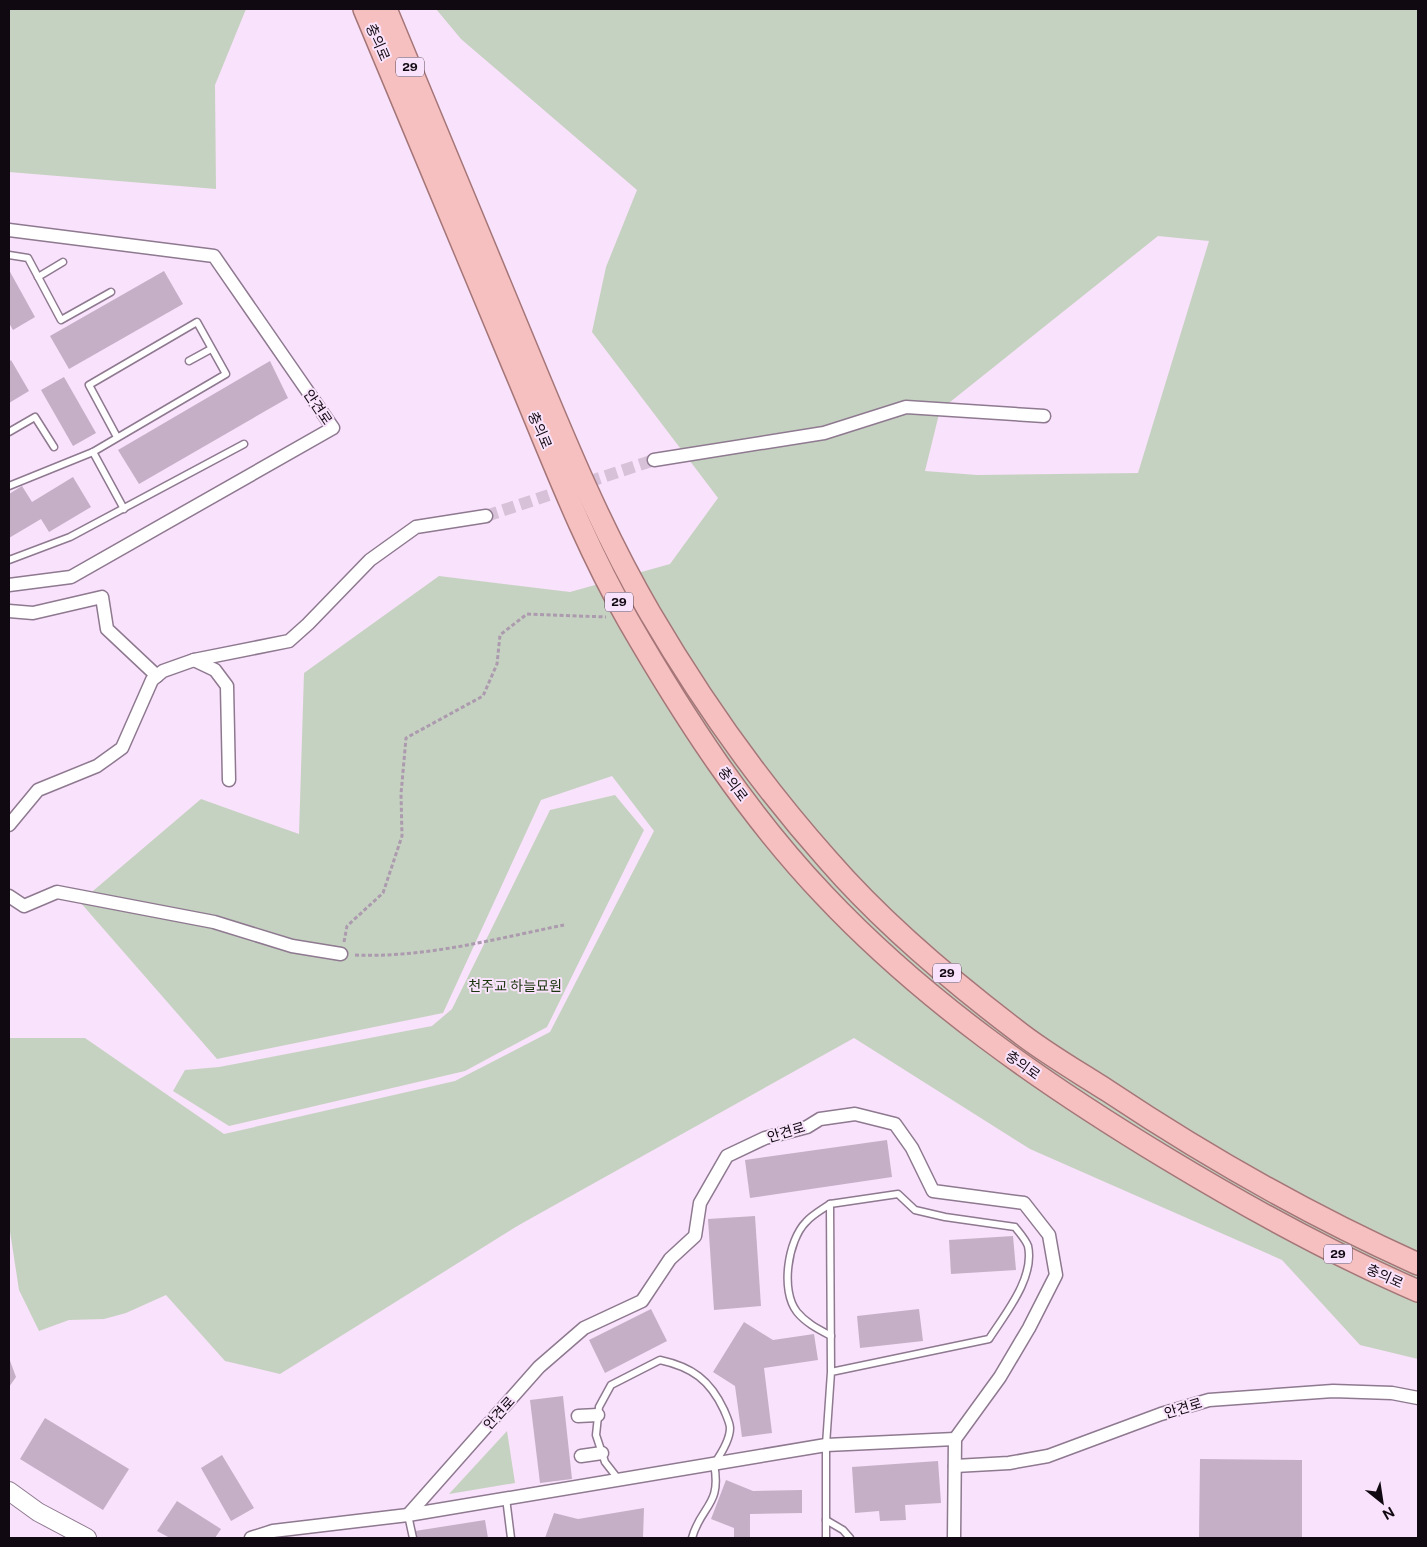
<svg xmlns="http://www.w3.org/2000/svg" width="1427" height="1547" font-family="'Public Sans','Noto Sans KR',sans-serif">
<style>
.green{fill:#c6d2c1;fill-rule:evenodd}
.building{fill:#c5afc7}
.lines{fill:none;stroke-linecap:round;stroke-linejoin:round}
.minor-tunnel{stroke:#d6c1d8;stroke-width:12;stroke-dasharray:12 6;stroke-linecap:butt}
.service-casing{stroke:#8e7990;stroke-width:9}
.minor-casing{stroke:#8e7990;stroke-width:15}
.secondary-casing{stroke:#8e7990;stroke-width:20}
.trunk-casing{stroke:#a57678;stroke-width:24}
.path{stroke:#ac9aae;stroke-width:3;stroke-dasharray:4 2.5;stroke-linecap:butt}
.service{stroke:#fff;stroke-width:6}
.minor{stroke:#fff;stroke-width:12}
.secondary{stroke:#fff;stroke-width:18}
.trunk{stroke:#f7c0c0;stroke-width:21}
.labels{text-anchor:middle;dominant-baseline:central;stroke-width:4;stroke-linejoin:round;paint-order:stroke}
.shield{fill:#f9e2fb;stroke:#574a57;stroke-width:1}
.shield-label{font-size:12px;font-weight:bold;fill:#110911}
.street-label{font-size:14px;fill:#110911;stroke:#f9e2fb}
.park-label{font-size:14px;fill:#1c3710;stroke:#f9e2fb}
</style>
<rect width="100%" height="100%" fill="#f9e2fb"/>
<g class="green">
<polygon points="9,9 246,9 215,85 216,189 9,172"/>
<path d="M436,9H1418V1359L1360,1345L1282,1260L1030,1149L854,1038L519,1225L280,1374L225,1361L166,1295L126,1313L104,1319L69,1320L39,1331L19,1290L9,1225V1038H85L224,1134L455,1081L550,1032L654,831L612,776L541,800L443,1013L217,1059L80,902L201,799L299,834L304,673L439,576L570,592L670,564L718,498L592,332L606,267L637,190L461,39ZM1158,236L1209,241L1138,473L977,475L925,471L940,410Z"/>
<polygon points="615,795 644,830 547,1027 465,1071 229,1126 173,1091 185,1070 219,1067 432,1026 452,1009 550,810"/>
<polygon points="507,1431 515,1483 449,1494"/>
</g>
<g class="building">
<polygon points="9,270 35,317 13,330 9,323"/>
<polygon points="164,271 183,304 69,369 50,336"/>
<polygon points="11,360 29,391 9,403 9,362"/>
<polygon points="270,361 288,398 139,484 118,450"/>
<polygon points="64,377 96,433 73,446 41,390"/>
<polygon points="73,477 91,507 49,532 41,519 9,538 9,494 22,486 32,502"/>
<polygon points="887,1140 892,1177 750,1198 745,1160"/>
<polygon points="755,1216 761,1306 714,1310 708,1219"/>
<polygon points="1013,1236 1016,1270 951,1274 949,1240"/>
<polygon points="651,1309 667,1341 605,1373 589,1340"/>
<polygon points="919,1309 923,1341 860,1348 857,1316"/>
<polygon points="744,1322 773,1340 814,1334 818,1360 764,1368 772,1433 742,1437 735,1386 713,1372"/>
<polygon points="9,1358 16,1377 9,1387"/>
<polygon points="563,1396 572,1479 540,1483 530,1400"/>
<polygon points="45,1418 129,1469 103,1510 20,1459"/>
<polygon points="222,1455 254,1508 231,1521 201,1468"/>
<polygon points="1200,1459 1302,1460 1302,1538 1199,1538"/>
<polygon points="938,1461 941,1503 905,1505 906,1520 880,1521 879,1511 855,1513 852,1467"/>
<polygon points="726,1480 753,1491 802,1490 802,1513 750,1514 750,1538 734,1538 734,1528 711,1519"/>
<polygon points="177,1501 221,1529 215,1538 170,1538 157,1531"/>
<polygon points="644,1508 643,1538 545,1538 554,1513 578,1519"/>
<polygon points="485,1520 488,1538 416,1538 415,1531"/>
</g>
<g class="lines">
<polyline class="minor-tunnel" points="486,516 654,460"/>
<defs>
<g id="service">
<polyline points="9,255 28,258 61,320 111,292"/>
<polyline points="38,277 63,262"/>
<polyline points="189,361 211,349"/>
<polyline points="9,432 35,417 54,447"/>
<polyline points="93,452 124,509"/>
<polyline points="9,486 93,452 226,374 197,322 89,385 117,437"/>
<polyline points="9,560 70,537 244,444"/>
<path d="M830,1204C823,1209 812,1215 806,1222C788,1240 780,1291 797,1312C806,1323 818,1329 831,1336"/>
<path d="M619,1480L605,1462L596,1435L599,1407L611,1385L660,1360C692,1367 710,1380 724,1410C726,1415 730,1423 730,1428C730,1440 721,1454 714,1464C722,1506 701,1505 692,1538"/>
<polyline points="506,1498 511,1538"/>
<polyline points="408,1515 413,1538"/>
<polyline points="826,1520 843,1530 850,1538"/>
<path d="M826,1538V1445L831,1372L830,1204L898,1194L915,1210L945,1217L1015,1227C1019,1232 1026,1240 1028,1246C1035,1278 1005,1314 989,1339L831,1372"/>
</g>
<g id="minor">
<polyline points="9,230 214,256 333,428 71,577 9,585"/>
<polyline points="654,460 824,433 906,407 1044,416"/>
<polyline points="9,611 33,613 102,597 107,629 157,676"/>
<polyline points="194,660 215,670 227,686 229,780"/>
<polyline points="9,825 38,790 97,766 122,748 152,680 163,671 194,660 289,641 308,624 370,560 416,527 486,516"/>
<polyline points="9,896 24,906 57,892 214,922 292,946 341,954"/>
<polyline points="578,1416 598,1415"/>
<polyline points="581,1456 602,1453"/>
<polyline points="955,1466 1009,1463 1048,1456 1161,1414 1209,1400 1333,1391 1392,1393 1418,1398"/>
<polyline points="408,1515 539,1367 584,1328 642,1301 670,1259 695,1236 700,1203 727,1156 765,1138 807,1127 820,1119 855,1114 895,1124 912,1148 933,1191 1024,1203 1049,1235 1056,1275 1029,1328 1000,1377 955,1439 954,1538"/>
<polyline points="251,1538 273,1531 408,1515 826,1445 955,1439"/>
</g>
<polyline id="secondary" points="9,1491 38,1512 87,1538"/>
<g id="trunk">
<path d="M364,9C414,129 464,248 514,368C550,453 582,540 628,620C684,717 746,813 824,895C923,1000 1042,1083 1166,1158C1247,1207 1330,1253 1418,1291"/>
<path d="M386,9C431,118 477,228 522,337C561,431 599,526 650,613C701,700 761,785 828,860C880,920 953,982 1016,1030C1045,1053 1077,1071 1108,1091C1207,1157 1309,1215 1418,1264"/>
</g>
</defs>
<use href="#service" class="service-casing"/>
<use href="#minor" class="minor-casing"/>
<use href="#secondary" class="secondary-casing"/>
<use href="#trunk" class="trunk-casing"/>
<g class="path">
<polyline points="344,942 347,926 383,893 402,836 401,794 406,738 483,696 497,664 500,635 527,614 606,617"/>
<path d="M355,955C425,958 495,939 564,925"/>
</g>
<use href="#service" class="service"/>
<use href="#minor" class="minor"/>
<use href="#secondary" class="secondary"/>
<use href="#trunk" class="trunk"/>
</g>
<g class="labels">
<g class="shield">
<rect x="396" y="57.5" width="28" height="19" rx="4"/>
<rect x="605" y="592.5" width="28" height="19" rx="4"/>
<rect x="933" y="963.5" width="28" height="19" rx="4"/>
<rect x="1324" y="1244.5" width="28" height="19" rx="4"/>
</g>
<g class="shield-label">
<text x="410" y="67">29</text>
<text x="619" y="602">29</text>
<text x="947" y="973">29</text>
<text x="1338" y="1254">29</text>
</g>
<g class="street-label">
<text transform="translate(378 42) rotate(67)">충의로</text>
<text transform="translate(318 407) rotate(56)">안견로</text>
<text transform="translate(540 430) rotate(67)">충의로</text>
<text transform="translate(733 784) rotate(53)">충의로</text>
<text transform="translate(1023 1065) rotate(36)">충의로</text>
<text transform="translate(786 1132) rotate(-17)">안견로</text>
<text transform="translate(1385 1276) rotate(24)">충의로</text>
<text transform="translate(1183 1408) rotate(-17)">안견로</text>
<text transform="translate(499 1413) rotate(-48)">안견로</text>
</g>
<g class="park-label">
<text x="515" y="986">천주교 하늘묘원</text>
</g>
</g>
<rect width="1427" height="1547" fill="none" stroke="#110911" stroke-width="20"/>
<g transform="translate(1382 1502) rotate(150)" stroke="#f9e2fb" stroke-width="4" paint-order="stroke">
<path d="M0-4L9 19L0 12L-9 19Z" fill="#110911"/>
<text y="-8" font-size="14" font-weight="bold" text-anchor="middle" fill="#110911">N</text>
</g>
</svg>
